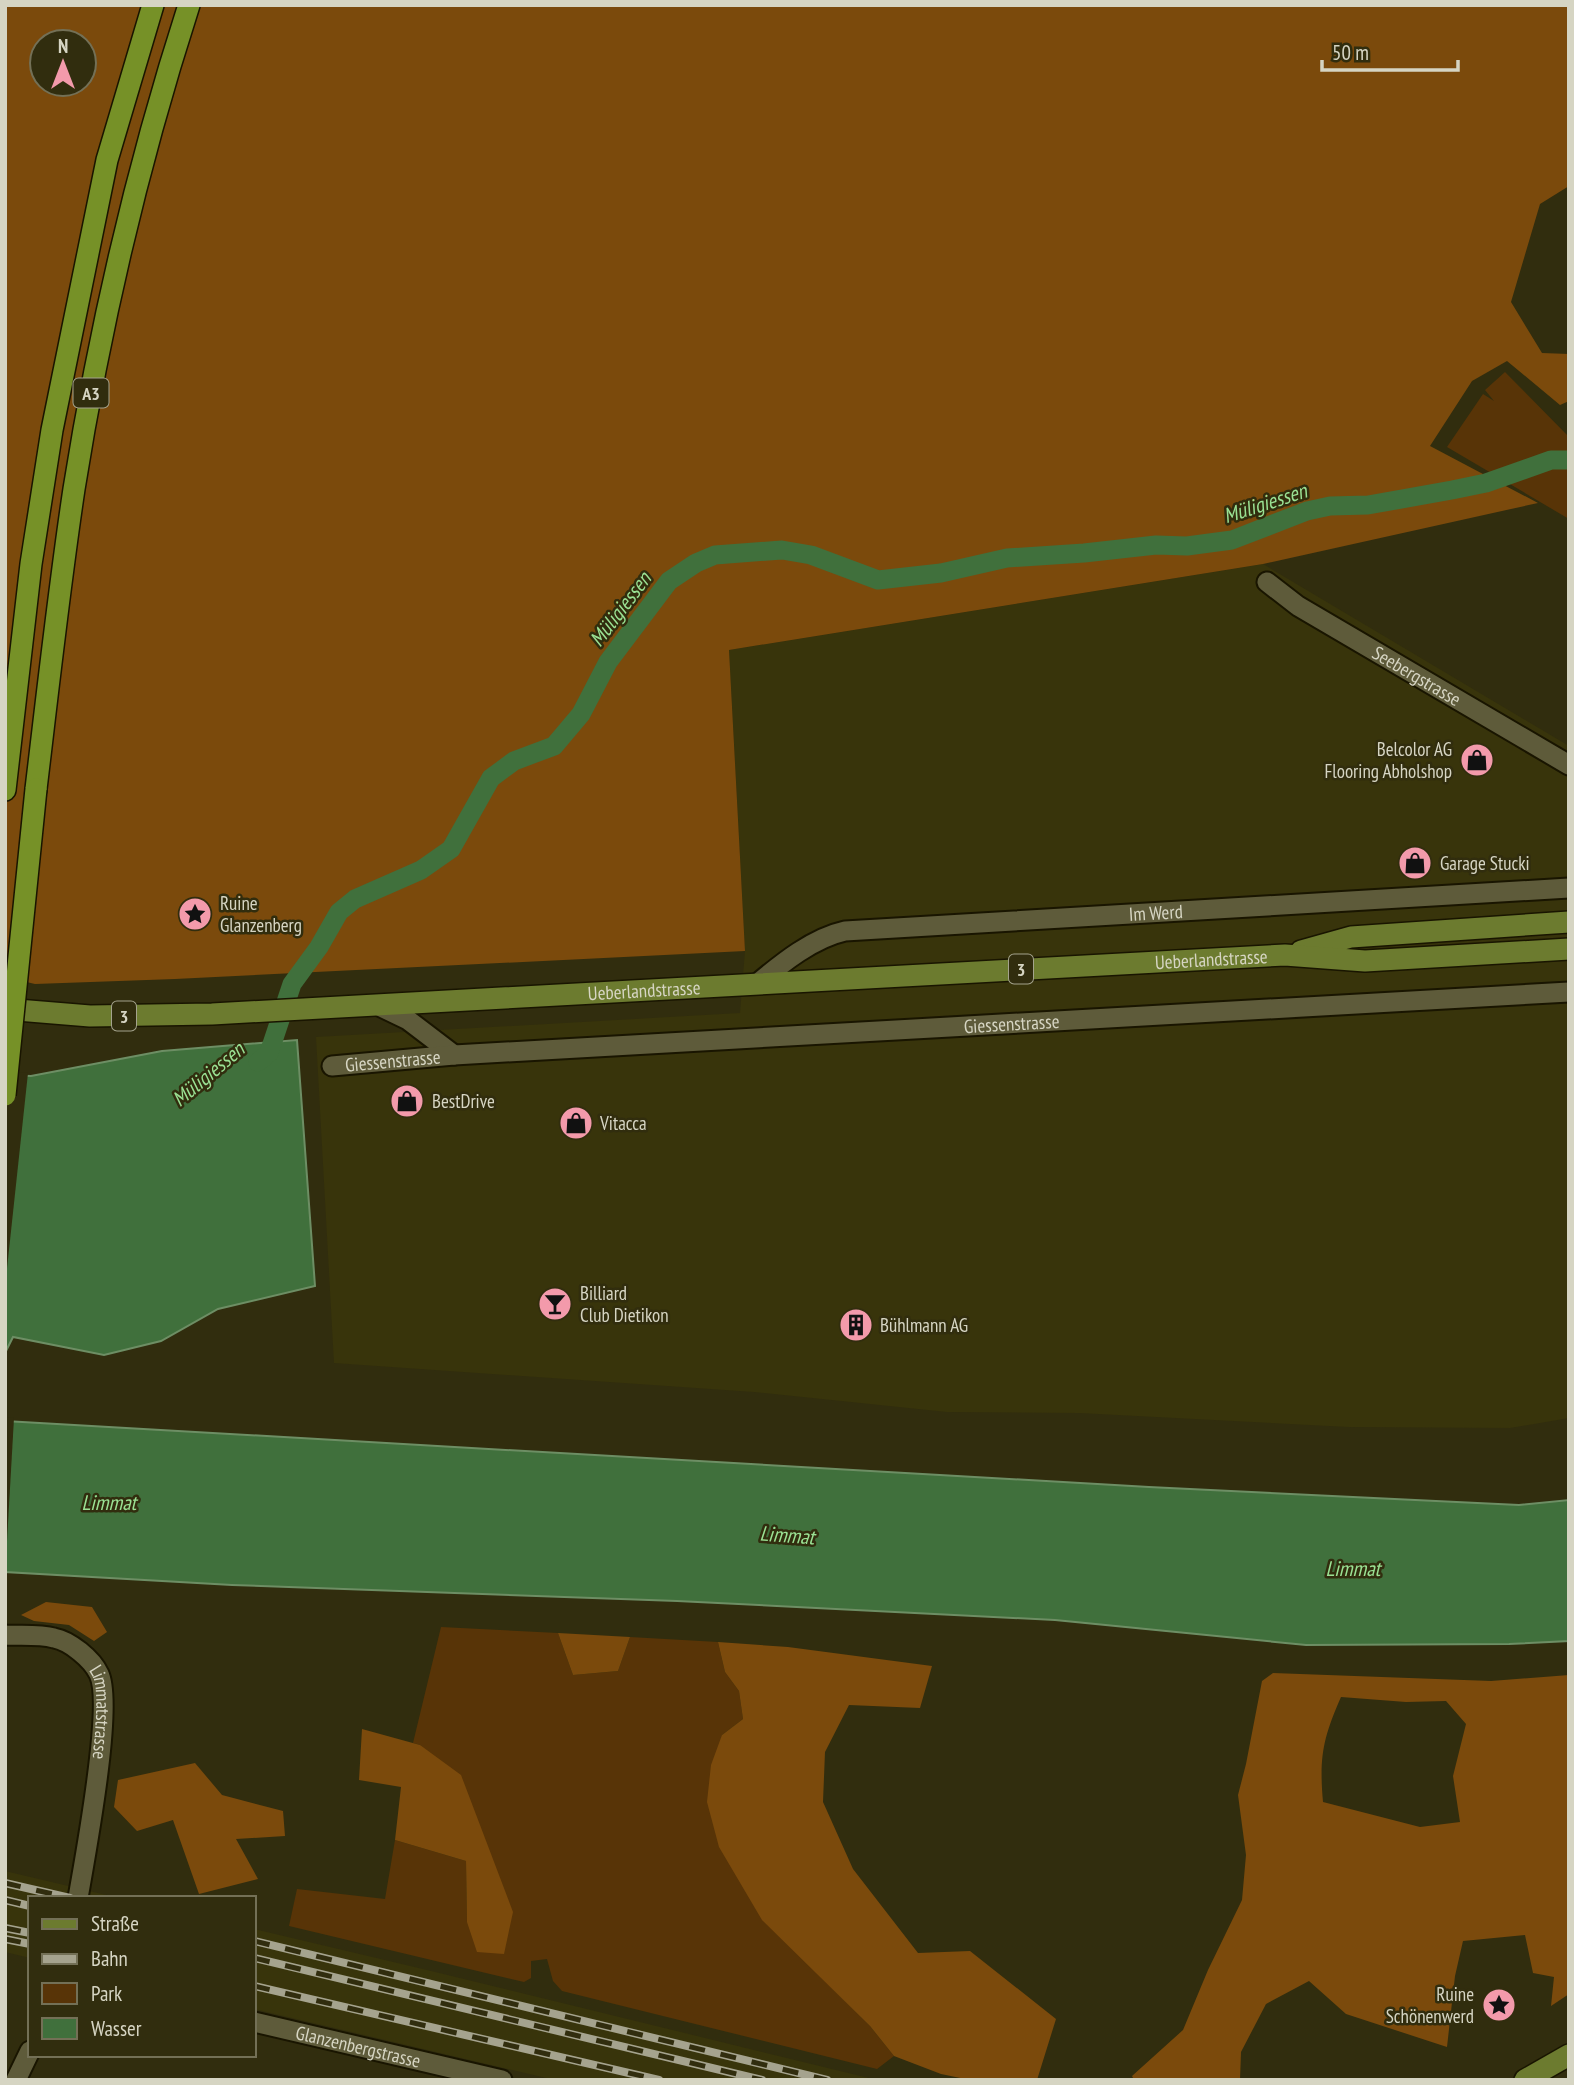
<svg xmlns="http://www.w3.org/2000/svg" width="1574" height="2085" font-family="'PT Sans Narrow',sans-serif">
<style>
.built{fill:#38340b}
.green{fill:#583407}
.forest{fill:#7b4a0c;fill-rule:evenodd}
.water{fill:#40703c;stroke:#6d8e64;stroke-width:2}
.pier{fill:#312d0e}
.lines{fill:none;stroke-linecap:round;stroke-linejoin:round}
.canal{stroke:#40703c;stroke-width:19}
.minor-casing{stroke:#191500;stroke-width:23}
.primary-casing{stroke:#191500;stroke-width:24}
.motorway-casing{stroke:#191500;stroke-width:24}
.minor{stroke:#5e5b3a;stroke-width:19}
.primary{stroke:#6c7b2f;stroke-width:21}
.motorway{stroke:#769127;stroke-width:21}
.rail-casing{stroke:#a5a38e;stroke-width:8}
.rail{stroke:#312d0e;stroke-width:5;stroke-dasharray:16;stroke-linecap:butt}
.motorway-bridge-casing{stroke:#191500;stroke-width:24;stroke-linecap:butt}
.motorway-bridge{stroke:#769127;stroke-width:21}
.labels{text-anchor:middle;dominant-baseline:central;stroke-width:5;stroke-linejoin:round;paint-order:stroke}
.shield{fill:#312d0e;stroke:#a4a38d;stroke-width:2}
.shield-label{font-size:18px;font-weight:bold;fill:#d6d5c3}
.street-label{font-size:19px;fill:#d6d5c3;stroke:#312d0e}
.poi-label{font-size:19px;fill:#d6d5c3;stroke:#312d0e;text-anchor:start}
.water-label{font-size:21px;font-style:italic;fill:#9ae193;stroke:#312d0e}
</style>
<rect width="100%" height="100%" fill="#312d0e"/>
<g class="built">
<polygon points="1263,564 1569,746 1569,1418 1510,1428 1349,1427 1079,1413 947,1412 754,1392 334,1363 316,1037 740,1013 745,951 729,650"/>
<polygon points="5,1871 119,1898 30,1898 30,1958 5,1952"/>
<polygon points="254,1929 427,1970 877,2080 555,2080 254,2009"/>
</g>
<g class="green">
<polygon points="1505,372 1569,437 1569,519 1447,447 1483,394 1494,401 1485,390"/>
<polygon points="441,1627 558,1633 573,1675 618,1671 630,1637 718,1642 725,1672 739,1691 743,1719 722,1735 825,1981 870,2026 894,2056 877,2069 562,1991 553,1981 547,1959 531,1961 531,1978 524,1982 289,1926 297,1889 385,1899 395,1840 466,1861 467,1921 504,1954 420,1745 413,1743"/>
</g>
<g class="forest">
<path d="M5,5H1569V186L1540,204L1511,302L1542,353L1569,354V401L1560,405L1507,361L1472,381L1430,446L1538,503L1263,564L729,650L745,951L175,979L35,984L5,977ZM42,42H84V84H42Z"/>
<polygon points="46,1602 92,1607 107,1632 94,1641 69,1625 34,1621 21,1615"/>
<polygon points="558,1633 630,1637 618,1671 573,1675"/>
<polygon points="718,1642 788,1647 932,1666 920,1708 849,1705 825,1752 823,1802 853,1869 918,1953 970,1951 1056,2019 1037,2080 970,2080 941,2074 894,2056 870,2026 762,1920 719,1847 707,1802 711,1765 722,1735 743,1719 739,1691 725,1672"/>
<path d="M1273,1673L1491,1681L1569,1675V1994L1551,2006L1554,1977L1533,1973L1525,1935L1463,1941L1455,1976L1447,2047L1346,2014L1309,1981L1266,2004L1241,2052L1240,2080H1134L1132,2076L1183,2030L1208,1970L1242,1900L1246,1855L1238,1795L1246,1764L1262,1681ZM1341,1697L1406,1702L1446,1701L1466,1724L1453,1776L1460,1822L1420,1827L1323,1802C1319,1757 1323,1738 1341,1697Z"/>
<polygon points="362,1729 420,1745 461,1775 513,1912 504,1954 477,1952 467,1922 466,1861 395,1840 401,1787 359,1780"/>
<polygon points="195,1763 222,1795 283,1811 285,1836 236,1839 258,1879 199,1894 173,1820 137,1831 114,1807 118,1780"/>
</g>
<g class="water">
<polygon points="297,1040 315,1286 218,1309 161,1341 104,1355 13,1337 5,1353 5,1075 31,1076 162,1051"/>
<polygon points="5,1421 1149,1487 1519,1505 1569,1500 1569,1641 1509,1644 1306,1645 1055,1620 677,1601 232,1585 5,1572"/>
</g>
<g class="pier">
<polygon points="5,1071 28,1073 5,1287"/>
<polygon points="6,1417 14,1418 5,1576 5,1426"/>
</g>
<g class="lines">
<polyline class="canal" points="258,1062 269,1053 292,984 319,947 339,912 355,899 421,870 451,849 491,778 514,761 554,746 581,714 608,662 669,581 696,563 715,555 782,550 811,555 878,580 941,573 1007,558 1084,553 1156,545 1187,546 1232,540 1307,511 1330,506 1368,505 1452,490 1486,483 1551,460 1569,460"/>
<defs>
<g id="minor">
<path id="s1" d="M1267,582L1298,606L1569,765"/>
<path id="s2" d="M757,984C782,963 813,938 845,931L1569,888"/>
<polyline points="379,1006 408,1020 454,1055"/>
<path id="s3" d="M332,1066L454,1055L1569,992"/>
<path id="s4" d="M5,1635C21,1636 39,1634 54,1638C70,1641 92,1659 99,1674C114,1705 85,1857 78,1898"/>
<path id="s5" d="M254,2022L502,2080"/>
<polyline points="16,2080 30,2051"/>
</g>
<g id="primary">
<polyline points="1301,951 1351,937 1569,922"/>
<path id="s6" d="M5,1009L90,1016L212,1014L1285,955L1365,961L1569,949"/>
<polyline points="1525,2080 1569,2055"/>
</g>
<g id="motorway">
<path d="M36,789C48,689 59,589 74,489C100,326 138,163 189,5"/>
<polyline points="5,790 31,564 52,430 107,160 153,5"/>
</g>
</defs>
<use href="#minor" class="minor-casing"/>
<use href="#primary" class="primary-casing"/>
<use href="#motorway" class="motorway-casing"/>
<use href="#minor" class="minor"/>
<use href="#primary" class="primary"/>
<use href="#motorway" class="motorway"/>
<defs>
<g id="rail">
<polyline points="5,1883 70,1898"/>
<polyline points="5,1900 30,1906"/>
<polyline points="5,1928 30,1933"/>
<polyline points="5,1939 30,1944"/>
<polyline points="254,1941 827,2080"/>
<polyline points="254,1958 762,2080"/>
<polyline points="254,1986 659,2080"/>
</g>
</defs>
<use href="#rail" class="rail-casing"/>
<use href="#rail" class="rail"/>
<defs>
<polyline id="motorway-bridge" points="5,1095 36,789"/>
</defs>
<use href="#motorway-bridge" class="motorway-bridge-casing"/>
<use href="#motorway-bridge" class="motorway-bridge"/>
</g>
<defs>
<symbol id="shop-disc" viewBox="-11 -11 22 22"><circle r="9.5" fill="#f39aab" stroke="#312d0e"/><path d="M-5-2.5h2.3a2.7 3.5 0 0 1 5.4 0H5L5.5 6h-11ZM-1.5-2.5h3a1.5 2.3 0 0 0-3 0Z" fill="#111"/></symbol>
<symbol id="sight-disc" viewBox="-11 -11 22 22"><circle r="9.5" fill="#f39aab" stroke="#312d0e"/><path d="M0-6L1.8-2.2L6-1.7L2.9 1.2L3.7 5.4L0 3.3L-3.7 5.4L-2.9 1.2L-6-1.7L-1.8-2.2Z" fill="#111"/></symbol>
<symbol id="bar-disc" viewBox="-11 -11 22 22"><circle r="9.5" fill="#f39aab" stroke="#312d0e"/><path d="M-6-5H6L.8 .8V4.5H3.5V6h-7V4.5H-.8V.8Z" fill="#111"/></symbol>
<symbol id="building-disc" viewBox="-11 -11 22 22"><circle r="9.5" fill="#f39aab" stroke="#312d0e"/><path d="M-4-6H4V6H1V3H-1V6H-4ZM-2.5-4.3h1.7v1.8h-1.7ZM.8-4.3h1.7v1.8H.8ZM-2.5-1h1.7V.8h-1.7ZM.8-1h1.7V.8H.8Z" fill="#111"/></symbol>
</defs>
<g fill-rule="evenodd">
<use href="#shop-disc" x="1458" y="741" width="38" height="38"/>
<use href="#shop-disc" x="1396" y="844" width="38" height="38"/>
<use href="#sight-disc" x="176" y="895" width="38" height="38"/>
<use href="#shop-disc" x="388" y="1082" width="38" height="38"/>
<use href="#shop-disc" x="557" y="1104" width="38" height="38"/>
<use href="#bar-disc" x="536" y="1285" width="38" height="38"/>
<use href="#building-disc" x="837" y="1306" width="38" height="38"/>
<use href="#sight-disc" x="1480" y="1986" width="38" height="38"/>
</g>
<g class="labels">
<g class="shield">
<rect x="73.5" y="378.5" width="35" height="29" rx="5"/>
<rect x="1009" y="954.5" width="24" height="29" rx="5"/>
<rect x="112" y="1001.5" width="24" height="29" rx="5"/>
</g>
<g class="shield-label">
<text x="91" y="393">A3</text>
<text x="1021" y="969">3</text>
<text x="124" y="1016">3</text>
</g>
<g class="street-label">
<text stroke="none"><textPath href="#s1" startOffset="177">Seebergstrasse</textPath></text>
<text stroke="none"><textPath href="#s2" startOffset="415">Im Werd</textPath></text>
<text stroke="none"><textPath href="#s6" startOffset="1208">Ueberlandstrasse</textPath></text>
<text stroke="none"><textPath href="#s6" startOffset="640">Ueberlandstrasse</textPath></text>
<text stroke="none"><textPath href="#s3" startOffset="681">Giessenstrasse</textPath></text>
<text stroke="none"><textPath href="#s3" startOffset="61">Giessenstrasse</textPath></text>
<text stroke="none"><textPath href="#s4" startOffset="147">Limmatstrasse</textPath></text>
<text stroke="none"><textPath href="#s5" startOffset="107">Glanzenbergstrasse</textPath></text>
</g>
<g class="poi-label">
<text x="1452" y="749" text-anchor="end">Belcolor AG<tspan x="1452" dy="22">Flooring Abholshop</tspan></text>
<text x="1440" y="863">Garage Stucki</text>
<text x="220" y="903">Ruine<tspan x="220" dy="22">Glanzenberg</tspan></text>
<text x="432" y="1101">BestDrive</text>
<text x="600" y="1123">Vitacca</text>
<text x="580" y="1293">Billiard<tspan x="580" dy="22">Club Dietikon</tspan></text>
<text x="880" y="1325">Bühlmann AG</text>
<text x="1474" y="1994" text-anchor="end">Ruine<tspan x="1474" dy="22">Schönenwerd</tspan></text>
</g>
<g class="water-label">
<text transform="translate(1265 503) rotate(-18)">Müligiessen</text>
<text transform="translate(620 609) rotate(-53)">Müligiessen</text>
<text transform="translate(208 1074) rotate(-40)">Müligiessen</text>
<text x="109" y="1502">Limmat</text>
<text transform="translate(787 1535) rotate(4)">Limmat</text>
<text x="1353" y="1568">Limmat</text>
</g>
</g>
<rect width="1574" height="2085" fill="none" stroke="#d6d5c3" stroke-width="14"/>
<rect x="28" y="1896" width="228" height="161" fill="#312d0e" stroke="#737056" stroke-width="2"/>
<rect x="42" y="1919" width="35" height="10" fill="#6c7b2f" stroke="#737056" stroke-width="2"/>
<text x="91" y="1931" font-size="21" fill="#d6d5c3">Straße</text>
<rect x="42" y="1954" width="35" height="10" fill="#a5a38e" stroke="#737056" stroke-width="2"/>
<text x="91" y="1966" font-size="21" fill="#d6d5c3">Bahn</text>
<rect x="42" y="1983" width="35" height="21" fill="#583407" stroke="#737056" stroke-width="2"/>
<text x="91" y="2001" font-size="21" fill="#d6d5c3">Park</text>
<rect x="42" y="2018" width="35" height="21" fill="#40703c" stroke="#737056" stroke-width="2"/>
<text x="91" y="2036" font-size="21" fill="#d6d5c3">Wasser</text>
<g transform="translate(63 63)"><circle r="33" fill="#312d0e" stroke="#737056" stroke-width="2"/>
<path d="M0-5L12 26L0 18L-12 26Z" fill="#f39aab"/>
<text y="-10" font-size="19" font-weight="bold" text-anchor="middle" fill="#d6d5c3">N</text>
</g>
<path d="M1322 60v10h136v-10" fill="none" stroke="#d6d5c3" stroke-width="3.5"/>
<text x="1332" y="60" font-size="21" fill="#d6d5c3" stroke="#312d0e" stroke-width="5" paint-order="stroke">50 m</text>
</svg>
